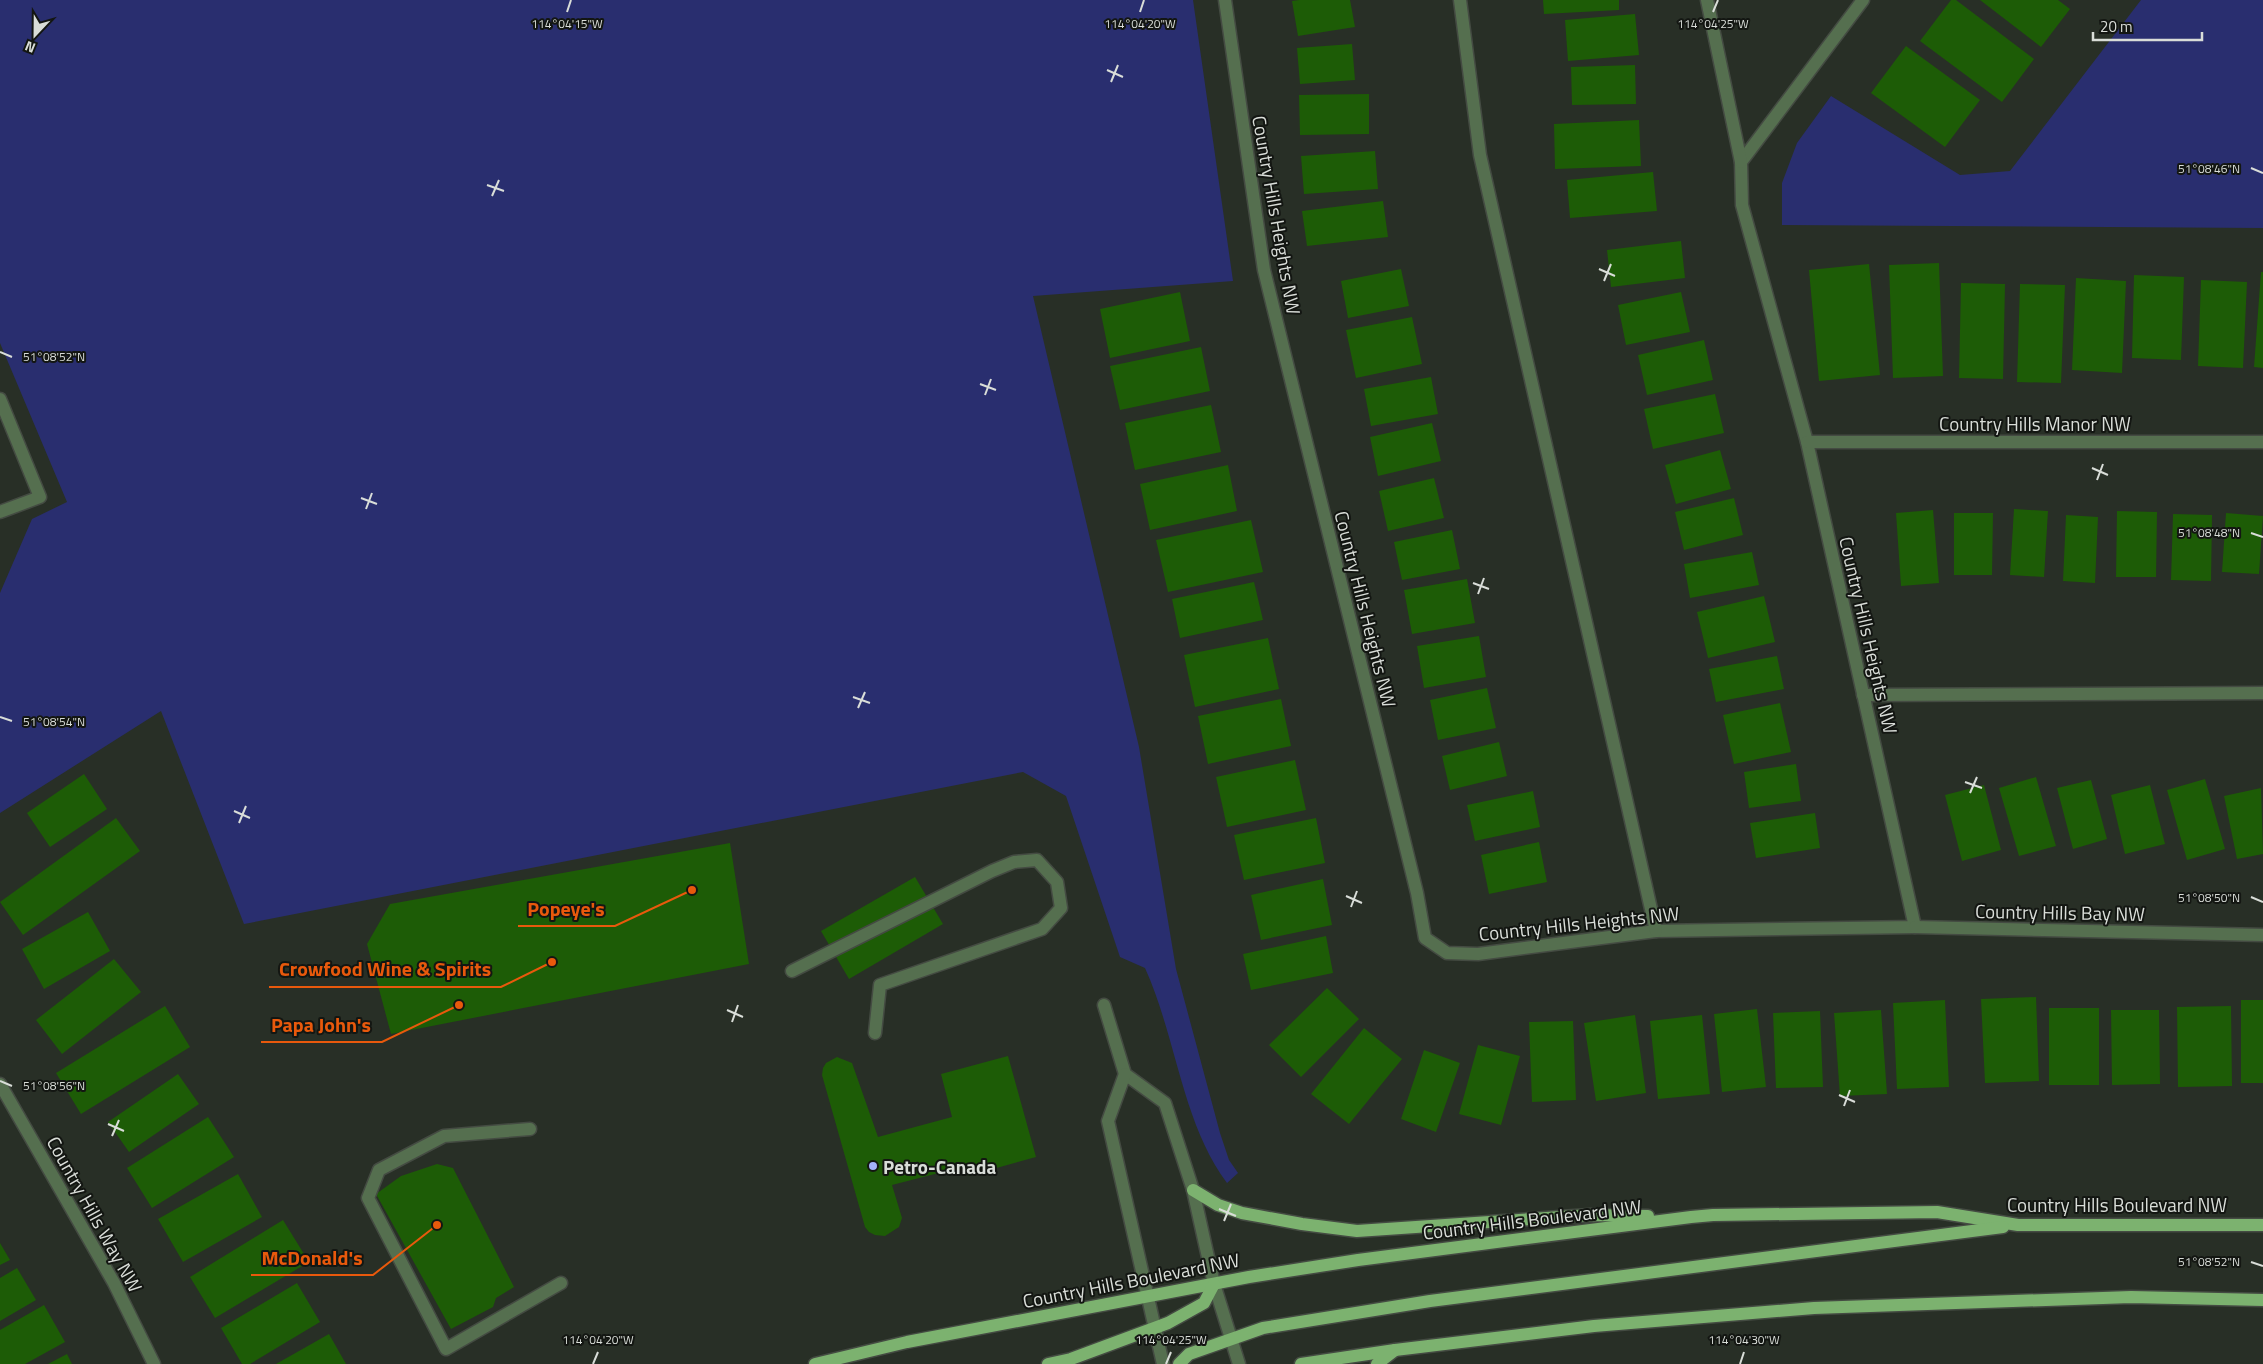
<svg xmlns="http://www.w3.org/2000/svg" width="2263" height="1364" font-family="'Titillium Web',sans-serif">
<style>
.green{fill:#292e6f}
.building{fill:#1d5c06}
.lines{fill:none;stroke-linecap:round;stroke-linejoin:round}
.minor-casing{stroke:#444b42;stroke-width:15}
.major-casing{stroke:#444b42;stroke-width:15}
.minor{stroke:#556f4f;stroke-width:12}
.major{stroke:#7cb26f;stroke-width:12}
.ticks{fill:none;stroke:#d9ddd8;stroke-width:2}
.poi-dot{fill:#a4b2fc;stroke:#131612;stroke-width:2}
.labels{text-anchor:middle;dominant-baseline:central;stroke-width:4;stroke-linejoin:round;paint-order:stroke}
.street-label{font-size:19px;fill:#d9ddd8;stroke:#131612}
.poi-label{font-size:19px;font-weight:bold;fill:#d9ddd8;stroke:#131612;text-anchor:start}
.ticks-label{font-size:12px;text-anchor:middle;fill:#d9ddd8;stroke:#131612;stroke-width:4;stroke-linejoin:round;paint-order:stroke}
.leader{fill:none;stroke:#e8590c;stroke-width:2}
.callout-dot{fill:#e8590c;stroke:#131612;stroke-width:2}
.callout-label{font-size:20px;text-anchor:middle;font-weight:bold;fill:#e8590c;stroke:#131612;stroke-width:4;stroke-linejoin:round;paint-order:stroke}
</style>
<rect width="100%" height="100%" fill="#282f26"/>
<g class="green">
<path d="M0,0H1193L1233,281L1033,296L1139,747L1176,969L1220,1133L1229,1160L1238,1173L1227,1183C1182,1123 1176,1036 1145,968L1120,957L1066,796L1023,772L244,924L161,711L0,813V593L32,519L67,502L0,343Z"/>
<polygon points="2141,0 2263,0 2263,228 1782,225 1782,183 1797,143 1831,96 1960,175 2010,171"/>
</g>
<g class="building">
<polygon points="1299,0 1350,0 1355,27 1298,36 1292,1"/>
<polygon points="1543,0 1619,0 1619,10 1544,14"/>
<polygon points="1951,0 1956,0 2034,59 2002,102 1920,41"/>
<polygon points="1980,0 2058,0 2070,9 2041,47"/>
<polygon points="1635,14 1639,55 1568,61 1565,20"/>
<polygon points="1352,44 1355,80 1300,84 1297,48"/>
<polygon points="1906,46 1980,100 1945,147 1871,93"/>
<polygon points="1635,65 1636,104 1572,105 1571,67"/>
<polygon points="1369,94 1369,134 1300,135 1299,95"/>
<polygon points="1639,120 1641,166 1555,169 1554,124"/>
<polygon points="1375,151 1378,189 1304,194 1301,156"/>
<polygon points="1653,172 1657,211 1570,218 1567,180"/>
<polygon points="1383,201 1388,237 1307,246 1302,211"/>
<polygon points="1681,241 1685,278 1611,287 1607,250"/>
<polygon points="1939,263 1943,376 1893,378 1889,265"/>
<polygon points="1869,264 1880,375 1819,381 1809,270"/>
<polygon points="1401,269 1409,306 1348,318 1341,281"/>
<polygon points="2261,272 2263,272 2263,368 2254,367"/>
<polygon points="2134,275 2184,277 2181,360 2132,358"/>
<polygon points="2076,278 2126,281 2122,373 2072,370"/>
<polygon points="2201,280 2247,282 2243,368 2198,366"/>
<polygon points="1961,283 2005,284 2003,379 1959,378"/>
<polygon points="2020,284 2065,285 2061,383 2017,382"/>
<polygon points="1180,292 1190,341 1110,358 1100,309"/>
<polygon points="1681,292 1690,332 1626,345 1618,305"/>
<polygon points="1412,317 1422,364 1356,378 1346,330"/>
<polygon points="1704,340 1713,380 1647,395 1638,355"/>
<polygon points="1201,347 1210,391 1120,410 1110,366"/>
<polygon points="1431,377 1438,414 1371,426 1364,389"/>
<polygon points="1715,394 1724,433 1653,449 1644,409"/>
<polygon points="1211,405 1221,452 1135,470 1125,423"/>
<polygon points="1432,423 1441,461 1378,476 1370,437"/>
<polygon points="1720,450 1731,489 1676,504 1665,465"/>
<polygon points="1228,465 1237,511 1150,530 1140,484"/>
<polygon points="1434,478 1444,518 1388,531 1379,491"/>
<polygon points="1734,498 1743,535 1684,550 1675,512"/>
<polygon points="2014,509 2048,511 2044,577 2010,575"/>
<polygon points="1933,510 1939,583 1901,586 1896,513"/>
<polygon points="2117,511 2157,512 2156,577 2116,577"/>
<polygon points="1954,513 1993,513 1992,575 1954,575"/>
<polygon points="2226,513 2263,516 2259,574 2222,572"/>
<polygon points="2173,514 2212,515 2211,581 2171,580"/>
<polygon points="2066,515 2098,517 2095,583 2063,581"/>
<polygon points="1251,520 1263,572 1168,592 1156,540"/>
<polygon points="1452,530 1460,569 1402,580 1394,542"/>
<polygon points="1752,552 1759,585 1690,598 1684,564"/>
<polygon points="1467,579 1475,623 1412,634 1404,590"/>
<polygon points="1254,582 1263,620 1180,638 1172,599"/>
<polygon points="1764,596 1775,642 1708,658 1697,612"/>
<polygon points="1479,636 1486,677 1424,688 1417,646"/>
<polygon points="1268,638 1279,689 1195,707 1184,655"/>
<polygon points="1777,656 1784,689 1716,702 1709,669"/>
<polygon points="1487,688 1496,728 1438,740 1430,700"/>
<polygon points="1281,699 1291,746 1208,764 1198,716"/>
<polygon points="1780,703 1791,752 1734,764 1723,715"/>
<polygon points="1499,742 1507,776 1450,790 1442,756"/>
<polygon points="1295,760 1306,810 1227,827 1216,777"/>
<polygon points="1796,764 1801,801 1749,808 1744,772"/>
<polygon points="84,774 107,809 50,847 27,813"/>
<polygon points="2036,777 2056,846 2019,856 1999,788"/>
<polygon points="2205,779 2225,849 2187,860 2167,790"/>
<polygon points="2091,780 2107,839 2073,849 2057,788"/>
<polygon points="1984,785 2001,850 1962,861 1945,795"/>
<polygon points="2150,785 2165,844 2125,854 2111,795"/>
<polygon points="2261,788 2263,854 2237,859 2224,796"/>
<polygon points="1533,791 1540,827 1475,841 1467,805"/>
<polygon points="1815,813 1820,848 1756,858 1750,823"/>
<polygon points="116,818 140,851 23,935 0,902"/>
<polygon points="1316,818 1325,863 1244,880 1234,835"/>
<polygon points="1539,842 1547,882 1489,894 1481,855"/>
<polygon points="730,843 749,964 391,1034 367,944 390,904"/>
<polygon points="915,877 943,924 849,979 821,931"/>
<polygon points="1323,879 1332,925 1261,940 1251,895"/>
<polygon points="88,912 110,951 44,989 22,949"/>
<polygon points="1326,936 1333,973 1251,990 1243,954"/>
<polygon points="114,959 141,992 62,1054 36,1020"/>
<polygon points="1327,988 1359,1019 1301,1077 1269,1045"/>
<polygon points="2036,997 2039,1081 1985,1083 1981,999"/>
<polygon points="1945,1000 1949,1087 1897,1089 1893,1003"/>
<rect x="2241" y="1000" width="22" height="83"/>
<polygon points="165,1006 190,1047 81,1114 56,1073"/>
<polygon points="2231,1006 2232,1086 2178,1087 2177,1007"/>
<rect x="2049" y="1008" width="50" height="77"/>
<polygon points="1757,1009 1766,1087 1722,1092 1714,1014"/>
<polygon points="1881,1010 1887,1094 1840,1096 1834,1013"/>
<polygon points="2111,1010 2159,1010 2160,1084 2112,1085"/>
<polygon points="1820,1011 1823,1087 1776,1088 1773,1013"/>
<polygon points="1635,1015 1646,1093 1596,1101 1584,1023"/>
<polygon points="1702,1015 1710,1094 1658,1099 1650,1021"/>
<polygon points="1573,1021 1576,1100 1532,1102 1529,1022"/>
<polygon points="1364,1028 1402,1059 1349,1124 1311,1094"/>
<polygon points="1478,1045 1520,1056 1501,1125 1459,1114"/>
<polygon points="1424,1050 1460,1063 1436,1132 1401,1119"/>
<polygon points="1008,1056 1036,1157 968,1176 966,1166 892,1185 902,1218 899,1227 885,1236 875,1235 869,1232 865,1227 822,1075 823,1068 826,1063 837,1057 852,1063 878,1137 952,1117 941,1074"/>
<polygon points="178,1074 199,1104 129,1152 108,1122"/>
<polygon points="208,1117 234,1157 152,1208 127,1168"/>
<polygon points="437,1164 453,1168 514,1287 496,1298 493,1307 451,1329 376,1194 401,1176"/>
<polygon points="238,1174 262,1217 183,1262 158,1219"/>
<polygon points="283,1220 309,1262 215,1318 190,1277"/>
<polygon points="0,1243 10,1260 0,1265"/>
<polygon points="17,1268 36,1300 0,1321 0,1278"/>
<polygon points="297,1283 320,1322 250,1364 242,1364 221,1328"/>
<polygon points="44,1305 65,1342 25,1364 0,1364 0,1330"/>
<polygon points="329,1334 346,1364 276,1364"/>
<polygon points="67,1354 72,1364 48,1364"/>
</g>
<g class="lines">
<defs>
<g id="minor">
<polyline points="1225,0 1264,270 1417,893 1425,938 1447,953 1478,954 1656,931 1915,927 1807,442 1742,205 1741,162 1863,0"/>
<polyline points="1460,0 1480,155 1656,931"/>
<polyline points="1707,0 1741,162"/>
<polyline points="0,399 40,497 0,512"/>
<polyline points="1807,442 2263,442"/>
<polyline points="1863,695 2263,693"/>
<polyline points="1915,927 2263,935"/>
<polyline points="792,971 992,871 1014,862 1037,860 1057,882 1061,908 1042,929 880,985 875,1033"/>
<polyline points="1104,1005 1125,1074 1165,1103 1193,1190 1214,1284 1239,1364"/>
<polyline points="1125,1074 1108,1121 1163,1364"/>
<polyline points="0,1084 114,1283 154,1364"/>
<polyline points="530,1129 444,1136 379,1170 368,1198 446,1349 561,1283"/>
</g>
<g id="major">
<polyline points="1193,1190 1218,1205 1242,1213 1302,1224 1357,1231 1590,1215 1648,1216"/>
<polyline points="815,1364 907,1342 1249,1277 1358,1260 1691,1217 1713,1215 1937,1212 2018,1225 2263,1225"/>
<polyline points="1048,1364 1071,1359 1168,1323 1204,1303 1214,1284"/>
<polyline points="1179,1364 1189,1354 1263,1328 1430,1301 2003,1227"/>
<polyline points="1301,1364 1395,1350 1594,1326 1814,1308 2131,1297 2263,1300"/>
<polyline points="1377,1364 1395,1350"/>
</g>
</defs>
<use href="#minor" class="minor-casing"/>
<use href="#major" class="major-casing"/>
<use href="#minor" class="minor"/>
<use href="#major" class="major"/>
</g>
<path class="ticks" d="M567,12L571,0M1140,12L1144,0M1713,12L1718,0M1107,70L1123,77M1111,82L1118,65M2251,168L2263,173M487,185L504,191M492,196L499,180M1599,269L1615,276M1604,281L1611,264M0,352L12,357M980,384L996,390M985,395L991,379M2092,468L2108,475M2097,480L2103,464M361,498L377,504M366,509L372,493M2251,533L2263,537M1473,583L1489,589M1478,594L1484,578M853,697L870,703M858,708L865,692M0,717L12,721M1965,782L1982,788M1970,793L1977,777M234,811L250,818M239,823L246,806M1346,896L1362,903M2251,897L2263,902M1351,907L1357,891M727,1010L743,1017M732,1022L738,1005M0,1081L12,1086M1839,1095L1855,1102M1844,1106L1850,1090M108,1124L124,1131M112,1136L119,1120M1219,1209L1236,1216M1224,1221L1231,1204M2251,1262L2263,1266M593,1364L598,1352M1166,1364L1171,1352M1740,1364L1744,1352"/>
<circle class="poi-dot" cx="873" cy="1166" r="5"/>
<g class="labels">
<g class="street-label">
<text transform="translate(1277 215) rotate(80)">Country Hills Heights NW</text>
<text x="2035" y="423">Country Hills Manor NW</text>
<text transform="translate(1366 609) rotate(76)">Country Hills Heights NW</text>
<text transform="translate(1869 635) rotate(77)">Country Hills Heights NW</text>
<text transform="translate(2060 912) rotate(1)">Country Hills Bay NW</text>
<text transform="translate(1579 923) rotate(-6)">Country Hills Heights NW</text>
<text x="2117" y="1204">Country Hills Boulevard NW</text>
<text transform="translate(95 1214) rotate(61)">Country Hills Way NW</text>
<text transform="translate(1532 1219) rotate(-7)">Country Hills Boulevard NW</text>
<text transform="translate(1131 1280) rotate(-11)">Country Hills Boulevard NW</text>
</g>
<g class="poi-label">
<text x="883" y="1166">Petro-Canada</text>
</g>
</g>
<g class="ticks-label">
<text x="567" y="28">114°04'15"W</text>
<text x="1140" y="28">114°04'20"W</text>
<text x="1713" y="28">114°04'25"W</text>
<text x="2209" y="173">51°08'46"N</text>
<text x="54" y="361">51°08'52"N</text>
<text x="2209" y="537">51°08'48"N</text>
<text x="54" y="726">51°08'54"N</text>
<text x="2209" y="902">51°08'50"N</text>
<text x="54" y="1090">51°08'56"N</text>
<text x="2209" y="1266">51°08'52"N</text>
<text x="598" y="1344">114°04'20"W</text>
<text x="1171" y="1344">114°04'25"W</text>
<text x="1744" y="1344">114°04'30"W</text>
</g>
<path class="leader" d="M692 890L615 926H518M552 962L501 987H269M459 1005L382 1042H261M437 1225L373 1275H251"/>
<g class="callout-dot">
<circle cx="692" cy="890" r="5"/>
<circle cx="552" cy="962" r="5"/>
<circle cx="459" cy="1005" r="5"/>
<circle cx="437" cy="1225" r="5"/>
</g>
<g class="callout-label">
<text x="566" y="916">Popeye's</text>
<text x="385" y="976">Crowfood Wine &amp; Spirits</text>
<text x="321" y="1032">Papa John's</text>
<text x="312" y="1265">McDonald's</text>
</g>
<g transform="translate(35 35) rotate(202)" stroke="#131612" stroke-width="4" paint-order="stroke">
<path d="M0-4L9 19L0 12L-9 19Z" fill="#d9ddd8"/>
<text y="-8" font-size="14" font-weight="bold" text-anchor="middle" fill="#d9ddd8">N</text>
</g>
<path d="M2093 32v8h109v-8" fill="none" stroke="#d9ddd8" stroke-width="2.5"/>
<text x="2100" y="32" font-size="15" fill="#d9ddd8" stroke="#131612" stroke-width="4" paint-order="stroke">20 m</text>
</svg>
